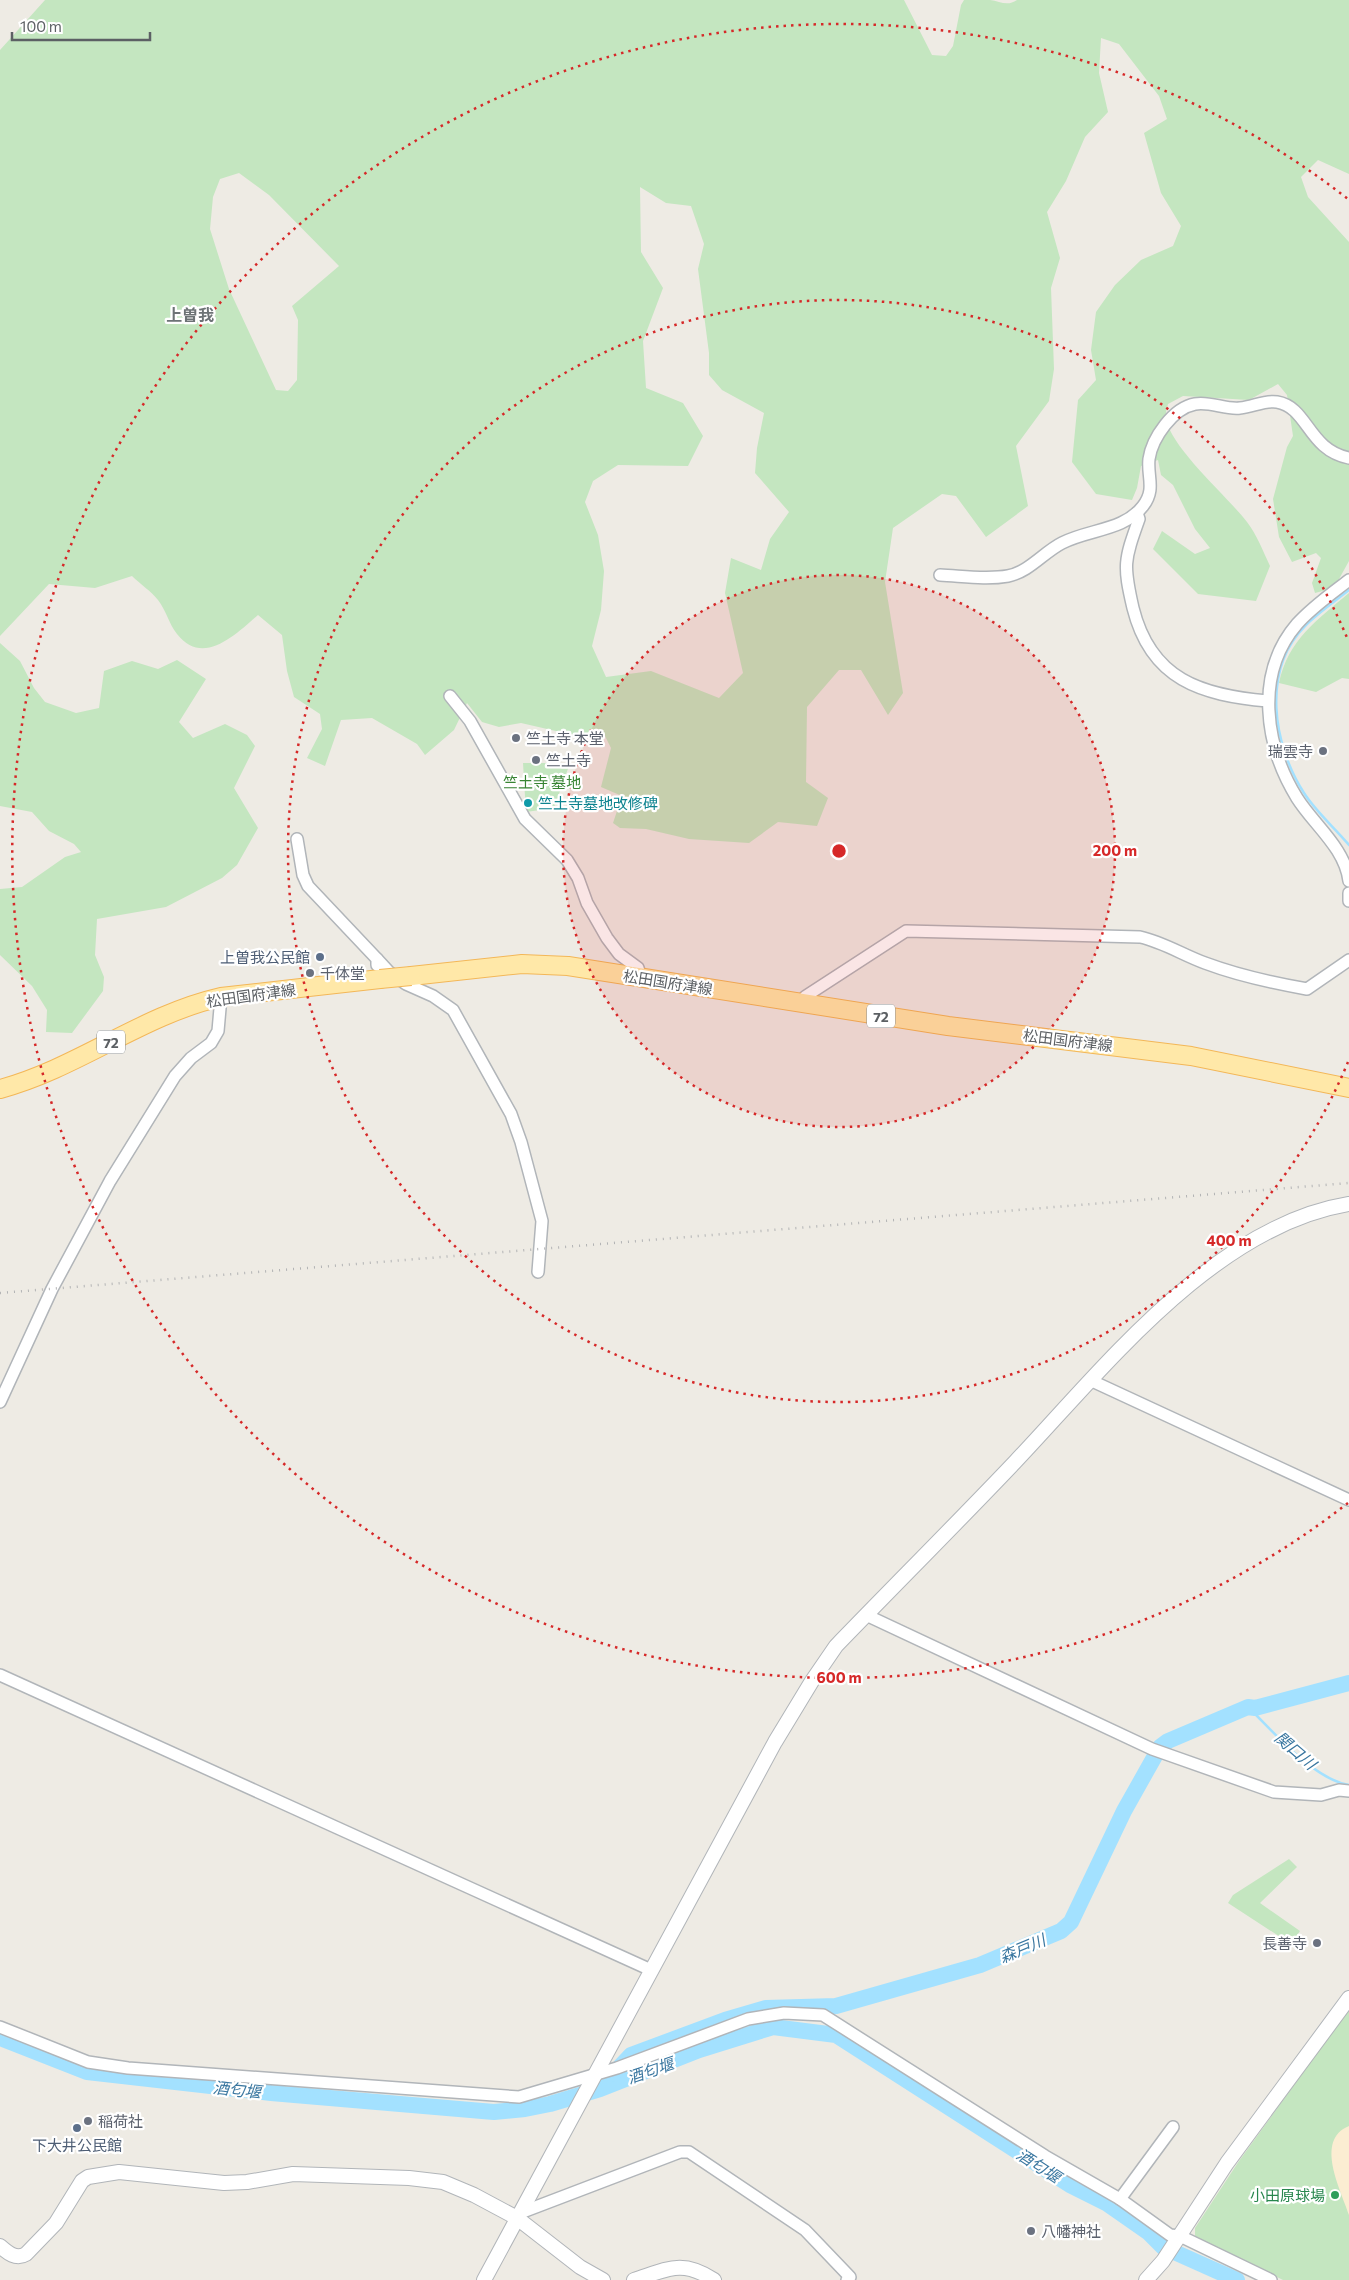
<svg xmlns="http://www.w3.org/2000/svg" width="1349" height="2280" font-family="Commissioner,'Noto Sans JP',sans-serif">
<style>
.green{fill:#c4e6c0;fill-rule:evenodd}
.sand{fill:#fbedd2}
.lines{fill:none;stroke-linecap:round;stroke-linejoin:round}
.stream{stroke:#a3e1ff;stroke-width:2.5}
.river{stroke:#a3e1ff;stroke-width:16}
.minor-casing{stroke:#b1b5b9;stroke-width:14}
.tertiary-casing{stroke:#b1b5b9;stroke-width:16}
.primary-casing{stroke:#f3b758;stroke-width:20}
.minor{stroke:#fff;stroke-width:11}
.tertiary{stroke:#fff;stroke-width:14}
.primary{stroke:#ffe8a8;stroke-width:18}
.rail{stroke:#b2b3b4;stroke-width:2.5;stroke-dasharray:1 6;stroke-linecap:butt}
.primary-bridge-casing{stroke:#f3b758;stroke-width:20;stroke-linecap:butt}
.primary-bridge{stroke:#ffe8a8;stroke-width:18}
.ring{fill:none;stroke:#d62828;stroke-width:2.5;stroke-dasharray:2.5 5}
.worship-dot{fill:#6b7280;stroke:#fff;stroke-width:2}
.culture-dot{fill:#0f9aa8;stroke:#fff;stroke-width:2}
.service-dot{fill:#5c6f8a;stroke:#fff;stroke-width:2}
.leisure-dot{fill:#2e9e5b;stroke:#fff;stroke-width:2}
.labels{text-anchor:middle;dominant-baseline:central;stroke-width:4.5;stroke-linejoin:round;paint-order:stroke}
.shield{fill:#fff;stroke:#8d9092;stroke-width:1}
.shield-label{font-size:14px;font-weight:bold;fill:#5c6064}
.worship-label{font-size:15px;fill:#5b616d;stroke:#fff;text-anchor:start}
.park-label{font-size:15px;fill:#388433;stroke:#fff}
.culture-label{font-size:15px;fill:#0d838f;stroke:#fff;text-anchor:start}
.service-label{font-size:15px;fill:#4e5e75;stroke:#fff;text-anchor:end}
.street-label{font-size:15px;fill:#5c6064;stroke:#fff}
.leisure-label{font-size:15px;fill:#27864d;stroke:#fff;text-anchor:end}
.neighbourhood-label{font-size:16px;font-weight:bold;fill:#6d7376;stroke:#fff}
.water-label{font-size:16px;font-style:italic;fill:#3a77a0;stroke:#fff}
.centre{fill:#d62828;stroke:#fff;stroke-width:2.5}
.ring-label{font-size:15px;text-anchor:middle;font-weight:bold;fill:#d62828;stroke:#fff;stroke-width:4.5;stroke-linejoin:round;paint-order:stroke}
</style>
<rect width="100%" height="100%" fill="#eeebe4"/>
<g class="green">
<path d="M45,0H904L932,55L946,56L953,46L961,5L964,0C972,0 982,0 990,0C1000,1 1007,7 1017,0H1349V174L1318,160L1301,177L1308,197L1349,242V561L1334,588L1315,593L1312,583L1321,558L1316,553L1292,562L1279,537L1273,499L1287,447L1293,436L1287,395L1278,384L1249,400L1183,396L1168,404C1167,408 1165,414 1166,419C1172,449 1227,496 1247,522C1257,535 1263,551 1270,566L1256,601L1198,594L1153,549L1162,531L1195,554L1210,548L1195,529L1173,485L1161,475L1158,460L1141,466L1137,488L1132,500L1096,494L1072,462L1078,400L1096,380L1091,350L1096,312L1115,285L1141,260L1173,246L1181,226L1161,193L1144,133L1167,119L1159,96L1119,44L1101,38L1099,73L1108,112L1085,137L1066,181L1047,212L1060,258L1051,288L1054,369L1049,401L1016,446L1028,506L986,537L956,496L942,494L893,528L885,582L903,693L888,715L861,670H839L807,707L806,782L828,798L817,826L778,822L749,843L689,839L646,829L620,828L613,823L622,796L601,787L611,748L605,736L569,734L521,723L499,727L482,722L467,703L454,730L425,755L417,744L372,718L341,720L325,766L307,758L322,729L320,714L294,697L287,671L282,635L258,615C235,635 203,667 177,634C169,624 166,610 158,600C151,591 140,584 132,576L95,588L49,584L0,636V50ZM239,173L269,195L339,266L292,306L298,320L297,380L288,391L276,390L229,289L210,229L213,197L220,179ZM640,187L666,203L691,206L704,244L698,269L709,353V375L722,390L764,413L757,448L755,473L789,512L770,539L761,570L731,558L725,593L743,673L719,698L651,671L606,677L592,646L601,610L604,571L598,535L585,502L593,481L618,465L688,466L703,436L683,403L646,388L643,341L663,288L641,252Z"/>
<path d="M1349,593V679L1342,678L1316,692L1279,683C1288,640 1317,620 1349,593Z"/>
<polygon points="0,643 20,661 34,688 45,702 76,713 99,708 104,671 132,661 158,669 177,660 206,679 179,722 193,738 225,724 247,735 255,746 234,788 258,828 237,865 222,878 166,907 97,919 95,955 104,977 103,991 72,1033 46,1032 47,1010 32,986 0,955 0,889 22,887 65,857 81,852 74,844 49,831 32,812 0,806"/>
<polygon points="523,763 570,763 554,808 526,812"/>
<polygon points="1289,1859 1297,1867 1260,1903 1300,1931 1291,1944 1228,1903 1233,1895"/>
<polygon points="1349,2009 1349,2280 1283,2280 1195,2236 1195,2228 1239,2161"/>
</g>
<path class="sand" d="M1349,2126V2215C1341,2190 1314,2140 1349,2126Z"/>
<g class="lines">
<g class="stream">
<path d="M1349,590C1334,602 1318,613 1305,626C1261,670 1273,745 1304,793C1316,812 1335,828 1349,845"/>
<path d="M1248,1707C1274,1732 1313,1779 1349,1785"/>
</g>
<g class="river">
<polyline points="0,2038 87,2072 271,2093 494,2112 525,2109 550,2104 600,2089 699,2050 773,2027 836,2035 1070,2185 1106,2203 1149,2233 1163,2247 1237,2280"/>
<polyline points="613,2074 631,2055 725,2020 766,2008 836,2006 980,1965 1061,1931 1071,1922 1124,1811 1160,1747 1168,1741 1248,1707 1255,1708 1349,1683"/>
</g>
<defs>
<g id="minor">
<path d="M1137,513L1139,519C1124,561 1123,565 1133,608C1151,680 1201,695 1268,701"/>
<path d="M940,575C962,576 986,580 1008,576C1029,572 1044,552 1062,543C1089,529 1124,531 1143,506C1156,489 1147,477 1149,459C1152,438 1173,408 1195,404C1210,401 1226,410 1240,408C1253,407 1264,400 1277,402C1308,407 1308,450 1349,458"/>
<path d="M1349,580C1331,594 1312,607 1297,624C1254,674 1265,746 1297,798C1314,825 1345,848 1349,881"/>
<polyline points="450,696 470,721 525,819 567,860 578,878 587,903 607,938 619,954 638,968 641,978"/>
<polyline points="297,839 303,875 308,886 377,959 377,965"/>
<polyline points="1349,893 1349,901"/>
<polyline points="377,959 389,972 406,984 433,996 453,1010 511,1114 521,1142 542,1221 538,1272"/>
<path d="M799,1003L806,996L906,931L1140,937C1163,942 1183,955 1205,963C1237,975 1273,983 1307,989L1349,960"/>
<polyline points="1092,1381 1349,1500"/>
<polyline points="0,1402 52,1289 110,1181 175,1076 191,1058 211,1043 218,1031 221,997"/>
<polyline points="866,1615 1152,1749 1274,1792 1321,1795 1339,1790 1349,1791"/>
<polyline points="0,1675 651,1970"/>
<polyline points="0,2027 88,2062 128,2068 519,2097 617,2068 748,2019 784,2013 823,2015 1045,2156 1120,2199 1170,2235 1180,2236 1271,2280"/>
<polyline points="1120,2199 1173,2127"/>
<polyline points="520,2213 680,2152 689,2152 805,2230 850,2277 847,2280"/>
</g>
<g id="tertiary">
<path d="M0,2246C8,2253 16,2260 26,2254L56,2223L82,2181L88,2177L119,2172L224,2183L247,2182L293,2174L409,2178L443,2182L474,2195L517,2218L580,2267L603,2280"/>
<path d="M484,2280L775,1742L812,1681L836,1646C895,1585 956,1524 1015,1462C1104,1368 1214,1226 1349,1204"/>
<path d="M634,2280C668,2269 682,2259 714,2280"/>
<polyline points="1146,2280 1163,2261 1227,2163 1349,1998"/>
</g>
<g id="primary">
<polyline points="411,976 522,964 568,966 948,1026 1191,1056 1349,1088"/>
<path d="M0,1089C78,1068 142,1015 221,997L380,979"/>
</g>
</defs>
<use href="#minor" class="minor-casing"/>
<use href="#tertiary" class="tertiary-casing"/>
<use href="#primary" class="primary-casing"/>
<use href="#minor" class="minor"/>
<use href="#tertiary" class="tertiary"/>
<use href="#primary" class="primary"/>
<polyline class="rail" points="0,1293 1349,1183"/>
<defs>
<polyline id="primary-bridge" points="380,979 411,976"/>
</defs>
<use href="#primary-bridge" class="primary-bridge-casing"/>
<use href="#primary-bridge" class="primary-bridge"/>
</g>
<circle cx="839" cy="851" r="276" fill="#d62828" fill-opacity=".12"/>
<g class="ring">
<circle cx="839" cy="851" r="276"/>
<path d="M1348 1062A551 551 0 1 1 1348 640"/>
<path d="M1348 1503A827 827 0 1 1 1348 199"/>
</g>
<g class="worship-dot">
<circle cx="516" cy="738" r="5"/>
<circle cx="1323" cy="751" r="5"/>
<circle cx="536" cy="760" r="5"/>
<circle cx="310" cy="973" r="5"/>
<circle cx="1317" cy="1943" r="5"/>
<circle cx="88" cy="2121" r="5"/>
<circle cx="1031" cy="2231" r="5"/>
</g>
<circle class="culture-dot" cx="528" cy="803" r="5"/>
<g class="service-dot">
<circle cx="320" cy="957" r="5"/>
<circle cx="77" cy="2128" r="5"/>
</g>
<circle class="leisure-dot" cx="1335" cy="2195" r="5"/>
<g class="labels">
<g class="shield">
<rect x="867" y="1004.5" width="28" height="23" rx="4"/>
<rect x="97" y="1030.5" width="28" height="23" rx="4"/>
</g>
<g class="shield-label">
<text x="881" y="1016">72</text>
<text x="111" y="1042">72</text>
</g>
<g class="worship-label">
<text x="526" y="738">竺土寺 本堂</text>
<text x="1313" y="751" text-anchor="end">瑞雲寺</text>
<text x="546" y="760">竺土寺</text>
<text x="320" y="973">千体堂</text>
<text x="1307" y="1943" text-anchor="end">長善寺</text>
<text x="98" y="2121">稲荷社</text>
<text x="1041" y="2231">八幡神社</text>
</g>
<g class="park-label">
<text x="542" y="782">竺土寺 墓地</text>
</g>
<g class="culture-label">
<text x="538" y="803">竺土寺墓地改修碑</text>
</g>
<g class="service-label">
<text x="310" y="957">上曽我公民館</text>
<text x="77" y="2145" text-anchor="middle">下大井公民館</text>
</g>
<g class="street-label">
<text transform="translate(668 982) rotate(9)">松田国府津線</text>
<text transform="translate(251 995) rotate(-8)">松田国府津線</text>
<text transform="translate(1068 1040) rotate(7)">松田国府津線</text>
</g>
<g class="leisure-label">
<text x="1325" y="2195">小田原球場</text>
</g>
<g class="neighbourhood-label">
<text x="190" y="314">上曽我</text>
</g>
<g class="water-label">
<text transform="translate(1296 1750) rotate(41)">関口川</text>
<text transform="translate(1022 1948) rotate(-23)">森戸川</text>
<text transform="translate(650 2070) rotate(-19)">酒匂堰</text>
<text transform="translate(237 2089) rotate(6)">酒匂堰</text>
<text transform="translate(1039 2165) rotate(33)">酒匂堰</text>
</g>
</g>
<circle cx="839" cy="851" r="8" class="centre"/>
<g class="ring-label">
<text x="1115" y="856">200 m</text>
<text x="1229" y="1246">400 m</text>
<text x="839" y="1683">600 m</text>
</g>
<path d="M12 32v8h138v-8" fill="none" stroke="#5c6064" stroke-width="2.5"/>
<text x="20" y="32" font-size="15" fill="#5c6064" stroke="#ffffff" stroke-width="4" paint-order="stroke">100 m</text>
</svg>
